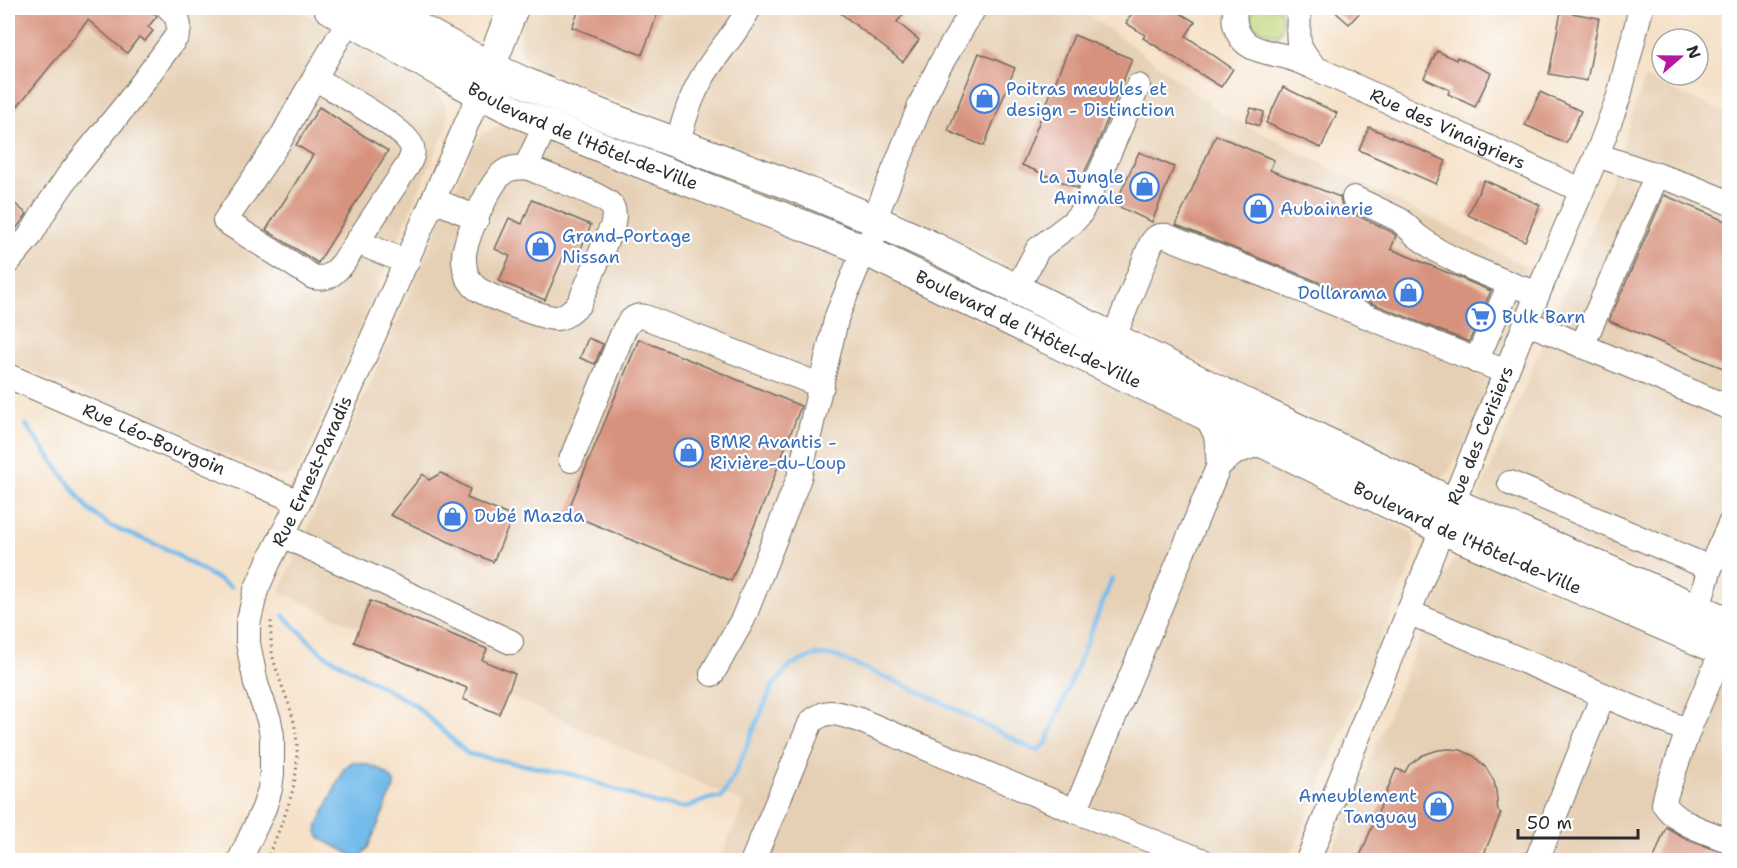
<svg xmlns="http://www.w3.org/2000/svg" width="1737" height="868" font-family="'Shantell Sans',sans-serif">
<style>
.built{fill:#e6d0b5}
.green{fill:#bfd579;stroke:#758052;stroke-width:1.5}
.water{fill:#73bbeb;stroke:#4f738b;stroke-width:1.5}
.lines{fill:none;stroke-linecap:round;stroke-linejoin:round}
.stream{stroke:#73bbeb;stroke-width:4.5}
.building{fill:#d7927d}
.minor-casing{stroke:#726b62;stroke-width:26}
.major-casing{stroke:#726b62;stroke-width:32}
.path{stroke:#726b62;stroke-width:3;stroke-dasharray:1.5 4.5;stroke-linecap:butt}
.minor{stroke:#fff;stroke-width:24}
.major{stroke:#fff;stroke-width:30}
.labels{text-anchor:middle;dominant-baseline:central;stroke-width:4.5;stroke-linejoin:round;paint-order:stroke}
.shop-label{font-size:18px;fill:#366cbe;stroke:#fff;text-anchor:start}
.street-label{font-size:18px;fill:#2b2b2b;stroke:#fff}
</style>
<rect width="100%" height="100%" fill="#fff"/>
<filter id="ink" filterUnits="userSpaceOnUse"><feTurbulence type="fractalNoise" baseFrequency=".0167" numOctaves="2"/><feDisplacementMap in="SourceGraphic" scale="12" xChannelSelector="R" yChannelSelector="G"/><feConvolveMatrix kernelMatrix="1 2 1 2 8 2 1 2 1" color-interpolation-filters="sRGB"/></filter>
<filter id="wash" filterUnits="userSpaceOnUse"><feTurbulence type="fractalNoise" baseFrequency=".008" numOctaves="4" result="noise"/><feDisplacementMap in="SourceGraphic" scale="24" xChannelSelector="R" yChannelSelector="G"/><feGaussianBlur stdDeviation="1.35" result="paint"/><feColorMatrix in="noise" values="0 0 0 0 0 0 0 0 0 0 0 0 0 0 0 0 0 1.4 0 .05"/><feComposite in="paint" operator="in"/></filter>
<g filter="url(#wash)">
<rect width="100%" height="100%" fill="#f5e1c8"/>
<g class="built">
<polygon points="8,8 297,8 358,46 434,88 443,100 448,114 446,128 303,461 295,471 285,476 276,476 8,361"/>
<polygon points="528,8 1078,8 1134,47 1223,114 1534,270 1538,293 1506,372 1448,473 1441,478 1436,479 1394,459 1042,282 903,215 806,173 544,72 531,65 524,57 521,49 519,40 523,21"/>
<polygon points="1644,78 1729,114 1729,608 1483,504 1479,496 1604,197 1618,160"/>
<polygon points="502,125 514,126 881,272 1412,533 1417,551 1289,860 720,860 744,803 280,592 471,151 482,134 492,128"/>
<polygon points="1464,555 1729,665 1729,860 1329,860 1451,563 1458,557"/>
</g>
<path class="green" d="M1254,8H1279C1283,16 1284,28 1278,35C1264,32 1243,26 1254,8Z"/>
<path class="water" d="M352,762C366,763 386,769 394,782V787L368,847L360,857H356L321,839C317,835 317,831 318,825L344,769Z"/>
<g class="lines">
<g class="stream">
<polyline points="26,425 88,509 110,526 163,547 231,587"/>
<polyline points="283,615 322,653 415,705 468,754 575,775 656,804 684,808 711,798 721,798 734,776 772,687 791,665 815,655 835,656 925,694 1036,751 1046,744 1112,579"/>
</g>
</g>
<g id="blocks">
<g class="building">
<polygon points="8,8 147,8 157,16 148,27 153,31 145,41 139,37 127,53 88,20 8,118"/>
<polygon points="580,8 660,8 642,55 572,27"/>
<polygon points="834,8 908,8 897,22 919,40 903,62"/>
<polygon points="1135,8 1172,8 1195,22 1186,36 1233,69 1221,87 1143,38 1145,35 1126,23"/>
<polygon points="1331,8 1364,8 1349,24"/>
<polygon points="1561,11 1599,18 1587,81 1549,74"/>
<polygon points="1074,35 1132,59 1094,152 1077,188 1022,165"/>
<polygon points="1437,51 1456,60 1457,57 1491,73 1475,107 1448,94 1450,90 1424,78"/>
<polygon points="979,53 1015,68 984,146 948,131"/>
<polygon points="1283,87 1337,113 1321,148 1266,123"/>
<polygon points="1540,92 1581,111 1566,143 1525,125"/>
<polygon points="319,107 388,151 318,263 266,230 313,155 296,145"/>
<polygon points="1251,108 1264,112 1259,126 1246,121"/>
<polygon points="1369,127 1446,161 1436,184 1359,150"/>
<polygon points="1216,135 1274,160 1270,170 1340,197 1342,206 1347,211 1392,232 1396,236 1391,249 1491,291 1469,342 1176,225"/>
<polygon points="1139,152 1174,167 1152,222 1115,205"/>
<polygon points="1484,180 1540,205 1525,241 1468,215"/>
<polygon points="1664,195 1730,223 1730,371 1609,321"/>
<polygon points="8,198 27,214 8,240"/>
<polygon points="532,200 591,225 576,260 564,255 545,300 499,281 510,256 495,249 509,218 522,224"/>
<polygon points="588,338 603,344 595,364 580,358"/>
<polygon points="639,339 801,406 768,493 731,581 567,513"/>
<polygon points="441,473 470,489 467,498 513,517 493,562 390,515 423,474 429,480"/>
<polygon points="370,601 487,649 482,660 515,674 499,714 463,699 467,688 354,642"/>
<polygon points="1449,749 1461,750 1474,756 1486,768 1494,781 1496,791 1498,811 1501,813 1481,861 1358,861 1396,769 1405,772 1409,765 1423,755 1438,750"/>
<polygon points="1666,827 1688,840 1730,855 1730,861 1653,861"/>
</g>
</g>
</g>
<g filter="url(#ink)">
<use href="#blocks" fill-opacity="0" stroke="#726b62" stroke-width="1.5"/>
<g class="lines">
<defs>
<g id="minor">
<path d="M1236,8C1231,24 1239,43 1257,49C1265,52 1275,54 1284,56C1295,59 1305,64 1315,68C1309,60 1302,53 1299,43C1297,31 1300,19 1298,8"/>
<path id="s1" d="M1315,68L1581,190"/>
<path d="M315,78C333,90 407,129 412,147C414,154 411,159 408,165L343,263C333,274 329,280 313,277L225,221L280,140L307,91L349,20"/>
<path d="M677,143C684,121 690,98 702,78C716,53 737,33 749,8"/>
<polyline points="1597,155 1689,186 1730,203"/>
<path d="M526,167C543,174 601,194 611,205C615,211 614,217 613,224L579,304C572,310 565,318 556,318C543,318 484,295 475,287C472,284 469,279 467,276C464,268 463,256 465,249C469,231 490,182 504,172C511,167 518,168 526,167Z"/>
<polyline points="526,167 546,124"/>
<polyline points="1354,198 1400,220 1417,236 1438,251 1465,265 1515,286 1538,293"/>
<polyline points="434,200 477,218"/>
<polyline points="874,220 922,101 941,63 974,8"/>
<polyline points="357,242 407,262"/>
<path d="M8,262L30,236L47,207L69,175L129,101L176,37C182,26 178,16 169,8"/>
<polyline points="1017,288 1038,249 1073,222 1080,214 1101,171 1138,86"/>
<polyline points="1526,322 1730,408"/>
<path d="M1114,337L1151,244C1155,237 1158,235 1166,236L1506,372"/>
<polyline points="1582,346 1657,175"/>
<polyline points="1476,361 1510,284"/>
<path id="s2" d="M8,376L299,502"/>
<path d="M571,460L624,330C629,322 634,314 645,317L822,386"/>
<polyline points="1219,465 1236,452 1262,443"/>
<polyline points="1510,483 1710,568"/>
<polyline points="282,535 511,642"/>
<polyline points="1698,609 1710,568 1730,524"/>
<path d="M1408,612L1688,731L1666,794L1664,804C1678,825 1708,832 1730,841"/>
<polyline points="712,674 743,619 799,478 837,316 864,250 867,242 873,238"/>
<polyline points="1688,731 1722,651"/>
<polyline points="1075,811 1219,465 1216,435 1207,417"/>
<path id="s3" d="M240,860L264,808L270,789L272,773V736L269,720L256,684L248,643V624L256,590L269,561L299,502L344,403L480,93"/>
<path d="M753,860L811,722C828,707 838,714 857,719L1075,811L1201,860"/>
<path id="s4" d="M1308,860L1538,293L1597,155L1619,96L1641,8"/>
<polyline points="1537,860 1603,695"/>
</g>
<g id="major">
<path id="s5" d="M329,8L442,73L514,111L613,152L818,231L864,250L1442,529L1730,654"/>
<path d="M383,8C430,35 478,62 528,84C610,121 696,149 780,181C832,201 884,224 935,248L1217,390L1453,503L1730,623"/>
<polyline points="484,83 513,8"/>
</g>
</defs>
<use href="#minor" class="minor-casing"/>
<use href="#major" class="major-casing"/>
<path class="path" d="M266,860C287,813 306,772 293,718C288,699 279,681 274,661C270,648 271,633 271,620"/>
<use href="#minor" class="minor"/>
<use href="#major" class="major"/>
</g>
</g>
<defs>
<symbol id="shop-ring" viewBox="-11 -11 22 22"><circle r="9.5" fill="#fff" stroke="#3f7fe0" stroke-width="1.5"/><path d="M-5-2.5h2.3a2.7 3.5 0 0 1 5.4 0H5L5.5 6h-11ZM-1.5-2.5h3a1.5 2.3 0 0 0-3 0Z" fill="#3f7fe0"/></symbol>
<symbol id="supermarket-ring" viewBox="-11 -11 22 22"><circle r="9.5" fill="#fff" stroke="#3f7fe0" stroke-width="1.5"/><path d="M-6-5.5h2.5l.6 2H6L4.5 2H-2.5L-4.4-4H-6ZM-1.5 3.2a1.3 1.3 0 1 0 .1 0ZM3 3.2a1.3 1.3 0 1 0 .1 0Z" fill="#3f7fe0"/></symbol>
</defs>
<g fill-rule="evenodd">
<use href="#shop-ring" x="968" y="82" width="33" height="33"/>
<use href="#shop-ring" x="1128" y="170" width="33" height="33"/>
<use href="#shop-ring" x="1242" y="192" width="33" height="33"/>
<use href="#shop-ring" x="524" y="230" width="33" height="33"/>
<use href="#shop-ring" x="1392" y="276" width="33" height="33"/>
<use href="#supermarket-ring" x="1464" y="300" width="33" height="33"/>
<use href="#shop-ring" x="672" y="436" width="33" height="33"/>
<use href="#shop-ring" x="436" y="500" width="33" height="33"/>
<use href="#shop-ring" x="1422" y="790" width="33" height="33"/>
</g>
<g class="labels">
<g class="shop-label">
<text x="1006" y="89">Poitras meubles et<tspan x="1006" dy="21">design - Distinction</tspan></text>
<text x="1124" y="177" text-anchor="end">La Jungle<tspan x="1124" dy="21">Animale</tspan></text>
<text x="1280" y="209">Aubainerie</text>
<text x="562" y="236">Grand-Portage<tspan x="562" dy="21">Nissan</tspan></text>
<text x="1387" y="293" text-anchor="end">Dollarama</text>
<text x="1502" y="317">Bulk Barn</text>
<text x="710" y="442">BMR Avantis -<tspan x="710" dy="21">Rivière-du-Loup</tspan></text>
<text x="474" y="516">Dubé Mazda</text>
<text x="1417" y="796" text-anchor="end">Ameublement<tspan x="1417" dy="21">Tanguay</tspan></text>
</g>
<g class="street-label">
<text stroke="none"><textPath href="#s1" startOffset="146">Rue des Vinaigriers</textPath></text>
<text stroke="none"><textPath href="#s5" startOffset="285">Boulevard de l'Hôtel-de-Ville</textPath></text>
<text stroke="none"><textPath href="#s5" startOffset="771">Boulevard de l'Hôtel-de-Ville</textPath></text>
<text stroke="none"><textPath href="#s4" startOffset="458">Rue des Cerisiers</textPath></text>
<text stroke="none"><textPath href="#s2" startOffset="159">Rue Léo-Bourgoin</textPath></text>
<text stroke="none"><textPath href="#s3" startOffset="412">Rue Ernest-Paradis</textPath></text>
<text stroke="none"><textPath href="#s5" startOffset="1257">Boulevard de l'Hôtel-de-Ville</textPath></text>
</g>
</g>
<rect width="1737" height="868" fill="none" stroke="#fff" stroke-width="30"/>
<g transform="translate(1680 57) rotate(70)"><circle r="28" fill="#ffffff" stroke="#aaaaaa" stroke-width="1.5"/>
<path d="M0-4.5L10 22L0 15L-10 22Z" fill="#b5179e"/>
<text y="-9" font-size="16" font-weight="bold" text-anchor="middle" fill="#2b2b2b">N</text>
</g>
<path d="M1518 829v9h120v-9" fill="none" stroke="#2b2b2b" stroke-width="3"/>
<text x="1527" y="829" font-size="18" fill="#2b2b2b" stroke="#ffffff" stroke-width="4.5" paint-order="stroke">50 m</text>
</svg>
